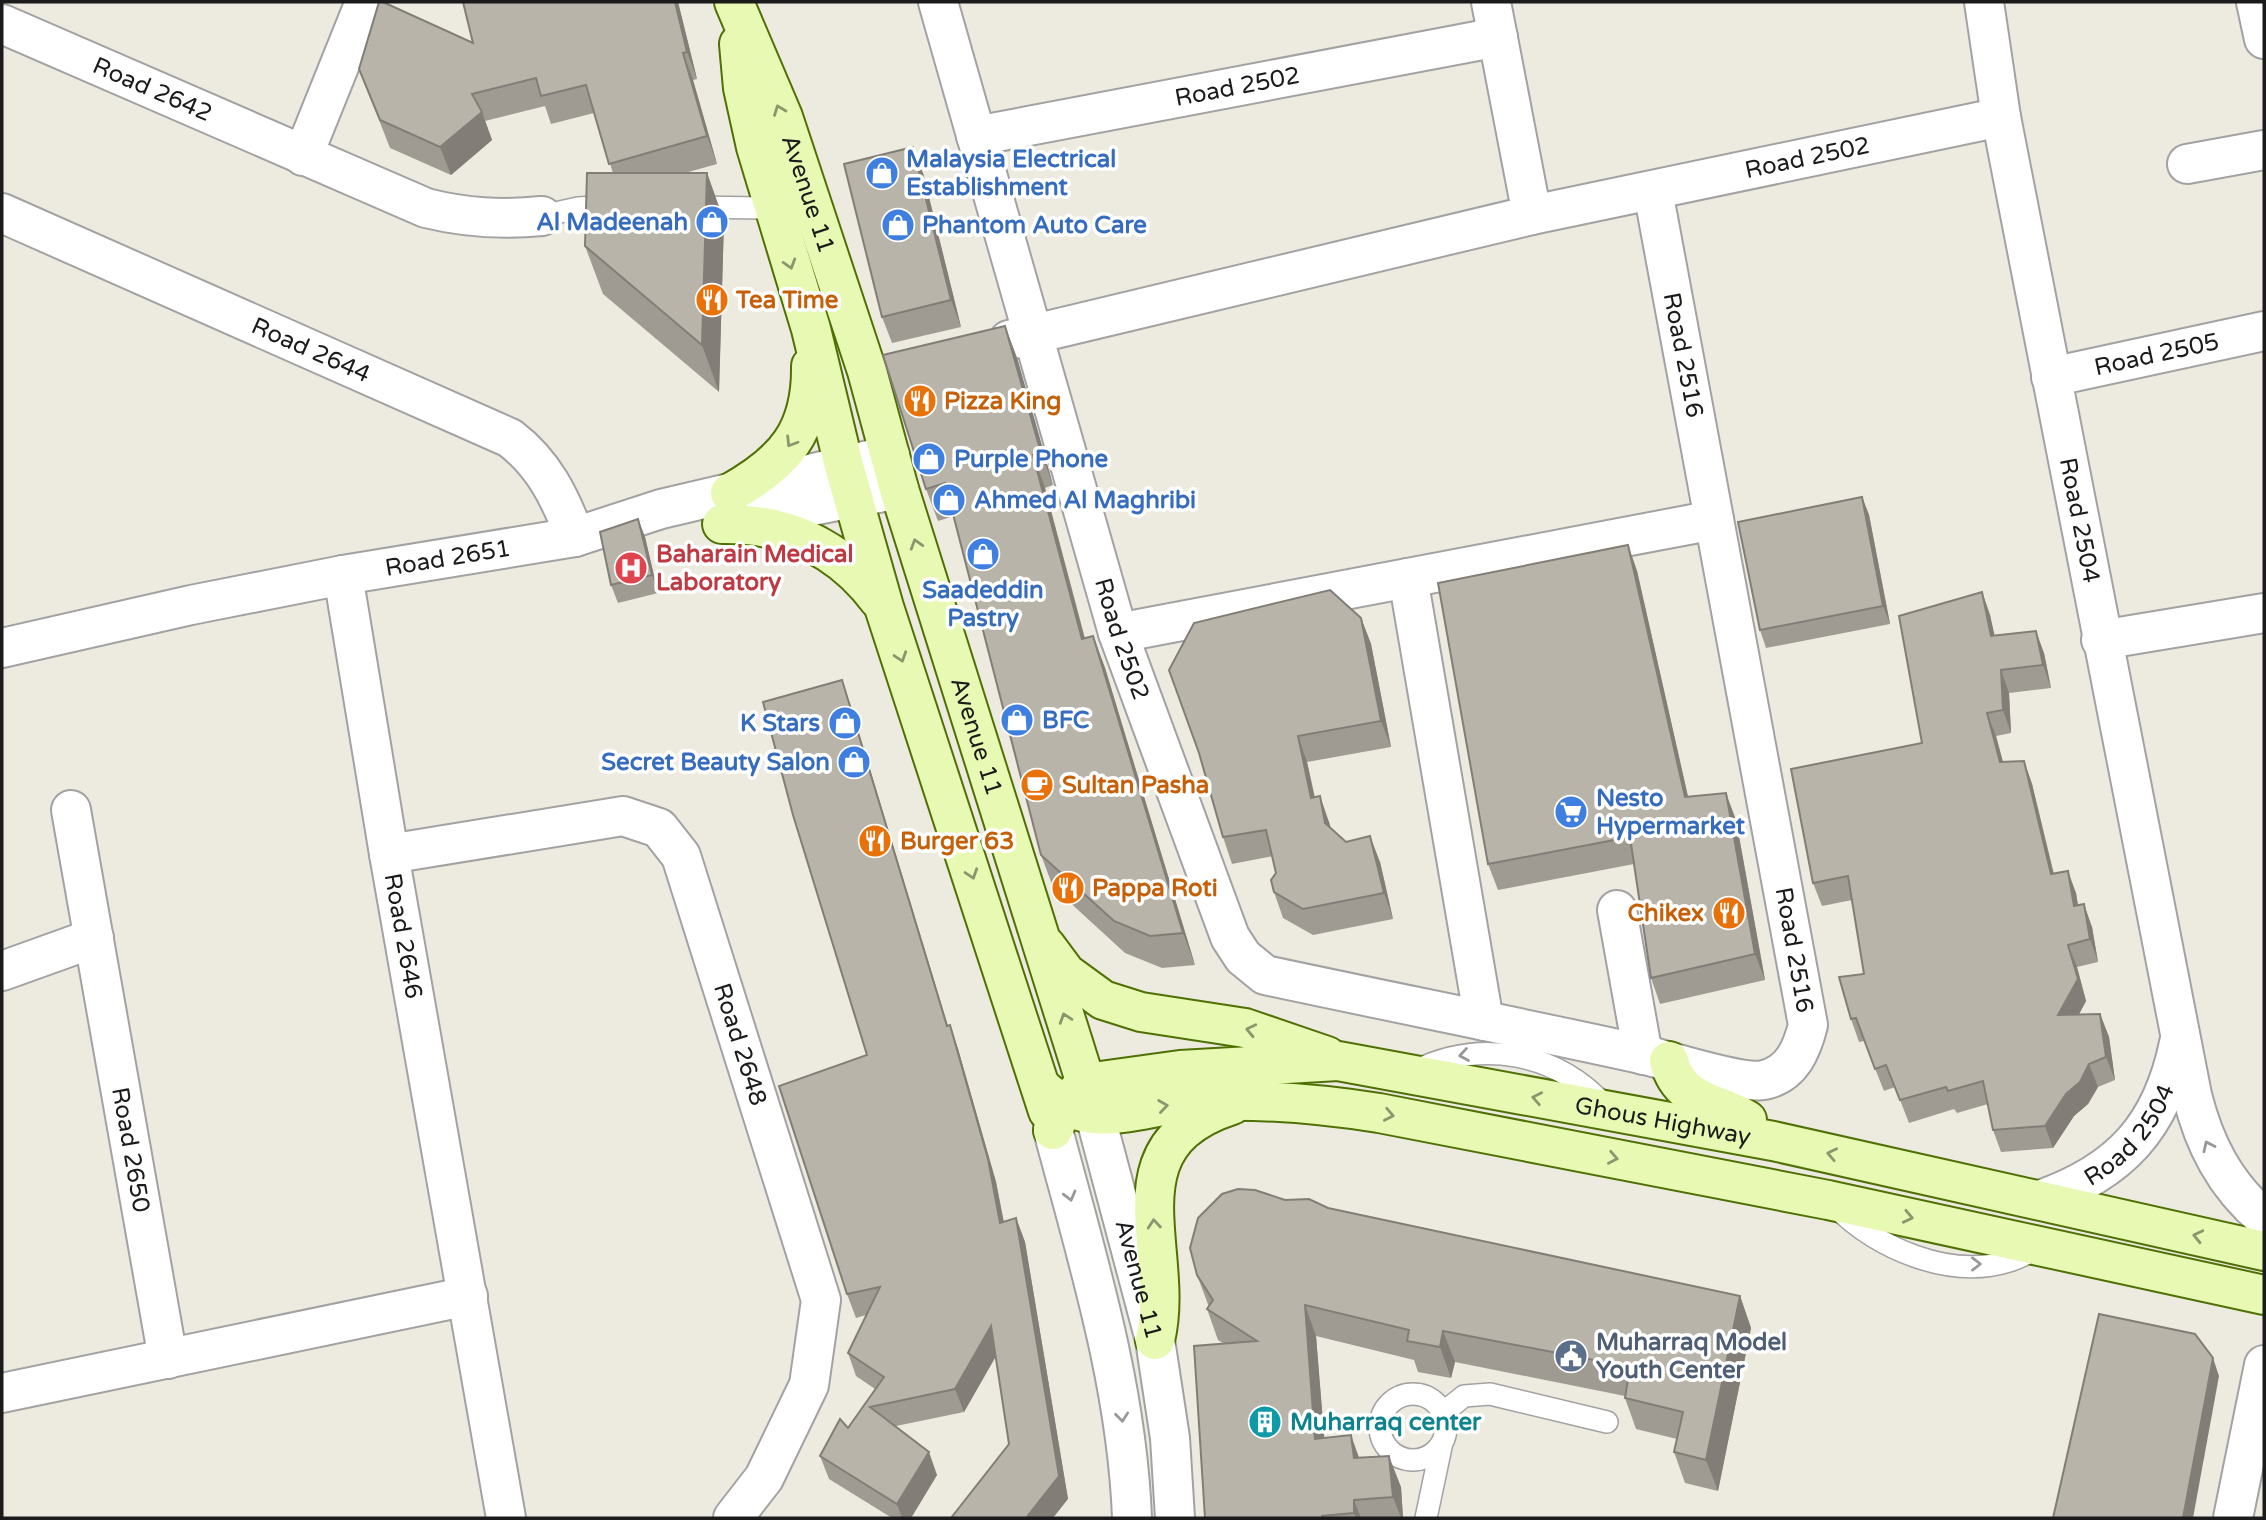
<svg xmlns="http://www.w3.org/2000/svg" width="2266" height="1520" font-family="'Varela Round',sans-serif">
<style>
.lines{fill:none;stroke-linecap:round;stroke-linejoin:round}
.service-casing{stroke:#a2a2a2;stroke-width:24}
.minor-casing{stroke:#a2a2a2;stroke-width:42}
.tertiary-casing{stroke:#a2a2a2;stroke-width:42}
.secondary-casing{stroke:#4f7004;stroke-width:42}
.service{stroke:#fff;stroke-width:21}
.minor{stroke:#fff;stroke-width:38}
.tertiary{stroke:#fff;stroke-width:38}
.secondary{stroke:#e7f9b2;stroke-width:38}
.wall{fill:#9f9b92}
.shaded-wall{fill:#827e77}
.building{fill:#b9b4aa;stroke:#827e77;stroke-width:2}
.oneway{stroke:#8b956e}
.oneway2{stroke:#989898}
.labels{text-anchor:middle;dominant-baseline:central;stroke-width:7;stroke-linejoin:round;paint-order:stroke}
.street-label{font-size:24px;fill:#1b1b1b;stroke:#fff}
.shop-label{font-size:24px;font-weight:bold;fill:#366cbe;stroke:#fff;text-anchor:start}
.food-label{font-size:24px;font-weight:bold;fill:#c56008;stroke:#fff;text-anchor:start}
.health-label{font-size:24px;font-weight:bold;fill:#be3a42;stroke:#fff;text-anchor:start}
.service-label{font-size:24px;font-weight:bold;fill:#4e5e75;stroke:#fff;text-anchor:start}
.culture-label{font-size:24px;font-weight:bold;fill:#0d838f;stroke:#fff;text-anchor:start}
</style>
<rect width="100%" height="100%" fill="#edebe0"/>
<g class="lines">
<defs>
<g id="service">
<polyline points="690,207 773,208"/>
<polyline points="542,216 578,208 612,206"/>
<path d="M1415,1071C1480,1039 1555,1051 1605,1106"/>
<path d="M1835,1206C1877,1248 1949,1280 2009,1261C2019,1258 2029,1252 2039,1248"/>
<circle cx="1413" cy="1427" r="33"/>
<polyline points="1444,1412 1464,1396 1490,1394 1607,1422"/>
<polyline points="1426,1518 1441,1447"/>
</g>
<g id="minor">
<path id="s1" d="M938,2L1118,633L1230,937L1243,957L1265,975C1391,1002 1518,1027 1645,1055C1671,1061 1742,1085 1764,1080C1792,1074 1802,1049 1808,1025L1653,191"/>
<polyline points="1491,2 1532,215"/>
<path id="s2" d="M1984,2L2001,117L2192,1095C2204,1144 2225,1185 2264,1218"/>
<polyline points="2256,2 2264,39"/>
<path id="s3" d="M2,24L426,208C466,218 501,220 542,216"/>
<path id="s4" d="M976,136L1498,37"/>
<polyline points="303,156 365,2"/>
<polyline points="2187,164 2264,150"/>
<path id="s5" d="M2,213L510,438C544,464 560,497 575,537"/>
<path id="s6" d="M1009,340L1532,215L2001,117"/>
<path id="s7" d="M2051,377L2264,331"/>
<path id="s8" d="M343,575L389,854L506,1518"/>
<polyline points="1408,578 1484,1021"/>
<polyline points="1118,633 1714,520"/>
<polyline points="2101,640 2264,613"/>
<path id="s9" d="M71,810L168,1359"/>
<path id="s10" d="M389,854L623,816L659,828L681,856L821,1300L809,1385L764,1478L733,1518"/>
<polyline points="1617,910 1643,1055"/>
<polyline points="2,971 94,938"/>
<path id="s11" d="M2040,1200C2120,1172 2162,1127 2179,1043"/>
<polyline points="2,1393 468,1296"/>
<polyline points="2233,1518 2264,1365"/>
</g>
<g id="tertiary">
<polyline points="730,522 899,489"/>
<path id="s12" d="M2,648L191,605L343,575L575,537L661,509L890,455"/>
<path id="s13" d="M1095,1115L1155,1340L1170,1438L1175,1518"/>
<path d="M1053,1130C1087,1258 1127,1385 1132,1518"/>
</g>
<g id="secondary">
<path id="s14" d="M734,2L783,117L867,371L899,489L1093,1106"/>
<polyline points="739,44 743,88 756,147 811,329 844,466 884,607 1048,1111"/>
<path d="M730,493C784,463 812,432 811,366"/>
<path d="M722,524C787,523 840,548 879,600"/>
<polyline points="1046,946 1066,973 1103,1000 1141,1012 1245,1028 1327,1056"/>
<path d="M1669,1061C1680,1103 1715,1101 1747,1120"/>
<path d="M1041,1087C1056,1101 1072,1111 1092,1114C1118,1117 1156,1106 1182,1103C1248,1097 1314,1103 1379,1113L1828,1200L2264,1295"/>
<path id="s15" d="M1053,1130L1064,1105L1086,1083L1180,1070L1338,1061L1773,1141L2264,1251"/>
<path d="M1155,1340C1177,1251 1105,1146 1232,1105"/>
</g>
</defs>
<use href="#service" class="service-casing"/>
<use href="#minor" class="minor-casing"/>
<use href="#tertiary" class="tertiary-casing"/>
<use href="#secondary" class="secondary-casing"/>
<use href="#service" class="service"/>
<use href="#minor" class="minor"/>
<use href="#tertiary" class="tertiary"/>
<use href="#secondary" class="secondary"/>
</g>
<g class="wall">
<polygon points="678,2 697,79 693,80 717,164 685,173 707,173 724,221 719,392 603,294 585,246 613,173 594,113 551,124 545,106 485,121 492,140 451,175 390,148 359,69 473,43"/>
<polygon points="923,173 961,327 892,343 882,317"/>
<polygon points="1005,326 1017,358 1053,485 1045,488 1085,638 1093,636 1105,668 1195,965 1162,968 1125,953 1053,887 1041,855 954,516 938,521 926,489"/>
<polygon points="1862,497 1869,515 1890,624 1766,648 1760,630"/>
<polygon points="638,519 645,537 658,593 618,603 611,585"/>
<polygon points="1628,545 1637,571 1688,797 1736,820 1765,980 1660,1004 1651,978 1634,864 1498,890 1488,864"/>
<polygon points="1982,592 1990,615 1994,636 2044,653 2051,688 2009,693 2011,733 1996,736 2003,762 2024,761 2032,784 2054,874 2076,893 2078,906 2092,927 2098,962 2077,967 2086,1001 2079,1014 2100,1014 2109,1037 2115,1080 2098,1087 2088,1104 2074,1116 2053,1148 2001,1152 1993,1130 1988,1104 1957,1113 1954,1109 1909,1123 1895,1087 1884,1091 1864,1041 1859,1042 1851,1019 1864,974 1852,900 1822,906 1813,883 1922,743"/>
<polygon points="1361,618 1371,644 1391,747 1307,762 1315,797 1329,822 1331,828 1346,842 1380,862 1393,919 1313,935 1283,918 1274,892 1276,873 1273,856 1232,864 1223,837 1199,753"/>
<polygon points="842,680 850,704 948,1026 950,1025 958,1049 996,1182 1004,1222 1016,1218 1025,1242 1068,1499 1009,1444 996,1356 964,1412 896,1426 937,1475 911,1518 892,1518 829,1479 820,1456 848,1428 875,1389 856,1376 848,1353 866,1315 856,1318 847,1294 867,1055"/>
<polygon points="1285,1200 1740,1296 1751,1328 1718,1491 1685,1483 1674,1452 1677,1439 1636,1429 1625,1398 1625,1396 1455,1362 1451,1378 1418,1372 1414,1360 1316,1336 1324,1438 1359,1458 1401,1487 1403,1518 1205,1518 1223,1343 1218,1340 1207,1309 1209,1307 1197,1275"/>
</g>
<g class="shaded-wall">
<polygon points="675,2 678,2 697,79 687,52"/>
<polygon points="683,53 693,80 717,164 707,136"/>
<polygon points="482,112 492,140 451,175 440,147"/>
<polygon points="913,147 923,173 961,327 951,300"/>
<polygon points="707,173 724,221 719,392 702,345"/>
<polygon points="1005,326 1017,358 1053,485 1041,453"/>
<polygon points="1033,455 1045,488 1093,671 1082,639"/>
<polygon points="1862,497 1869,515 1890,624 1883,606"/>
<polygon points="638,519 645,537 658,593 652,575"/>
<polygon points="1628,545 1637,571 1694,823 1685,797"/>
<polygon points="1982,592 1990,615 2000,659 1991,636"/>
<polygon points="1361,618 1371,644 1391,747 1381,721"/>
<polygon points="2036,631 2044,653 2051,688 2043,665"/>
<polygon points="1093,636 1105,668 1195,965 1183,933"/>
<polygon points="2001,670 2009,693 2011,733 2003,710"/>
<polygon points="842,680 850,704 955,1050 947,1026"/>
<polygon points="1987,713 1996,736 2009,785 2000,762"/>
<polygon points="1298,736 1307,762 1320,824 1311,798"/>
<polygon points="2024,761 2032,784 2059,897 2051,874"/>
<polygon points="1726,793 1736,820 1765,980 1755,954"/>
<polygon points="1320,796 1329,822 1335,849 1325,823"/>
<polygon points="1370,836 1380,862 1393,919 1384,893"/>
<polygon points="2068,871 2076,893 2082,929 2074,906"/>
<polygon points="2084,904 2092,927 2098,962 2090,939"/>
<polygon points="2068,945 2077,967 2086,1001 2067,1037 2058,1015"/>
<polygon points="2100,1014 2109,1037 2115,1080 2106,1057"/>
<polygon points="950,1025 958,1049 996,1182 1008,1246 1000,1223"/>
<polygon points="2089,1064 2098,1087 2088,1104 2074,1116 2053,1148 2045,1126 2066,1094"/>
<polygon points="1016,1218 1025,1242 1068,1499 1053,1518 1026,1518"/>
<polygon points="1740,1296 1751,1328 1718,1491 1706,1460"/>
<polygon points="1305,1305 1316,1336 1327,1470 1315,1439"/>
<polygon points="991,1326 1000,1349 964,1412 955,1389"/>
<polygon points="1443,1331 1455,1362 1451,1378 1440,1347"/>
<polygon points="2213,1358 2219,1376 2193,1518 2183,1518"/>
<polygon points="1351,1435 1362,1466 1354,1458"/>
<polygon points="929,1452 937,1475 911,1518 902,1518 897,1504"/>
<polygon points="1389,1456 1401,1487 1403,1518 1401,1518 1393,1497"/>
<polygon points="1354,1500 1361,1518 1356,1518 1354,1513"/>
</g>
<g class="building">
<polygon points="379,2 383,2 473,43 463,2 675,2 687,52 683,53 707,136 609,164 586,85 541,96 536,78 472,94 482,112 440,147 380,120 359,69"/>
<polygon points="913,147 951,300 882,317 844,164"/>
<polygon points="587,173 707,173 702,345 585,246"/>
<polygon points="1005,326 1041,453 1033,455 1082,639 1093,636 1183,933 1150,936 1114,921 1041,855 945,483 926,489 883,355"/>
<polygon points="1862,497 1883,606 1760,630 1738,522"/>
<polygon points="638,519 652,575 611,585 600,532"/>
<polygon points="1628,545 1685,797 1726,793 1755,954 1651,978 1630,837 1488,864 1438,583"/>
<polygon points="1330,590 1361,618 1381,721 1298,736 1311,798 1320,796 1325,823 1346,842 1370,836 1384,893 1303,909 1274,892 1271,880 1276,873 1266,830 1223,837 1199,753 1169,670 1194,623"/>
<polygon points="1982,592 1991,636 2036,631 2043,665 2001,670 2003,710 1987,713 2000,762 2024,761 2051,874 2068,871 2074,906 2084,904 2090,939 2068,945 2078,979 2058,1015 2100,1014 2106,1057 2089,1064 2080,1082 2066,1094 2045,1126 1993,1130 1983,1081 1948,1091 1946,1087 1900,1100 1886,1065 1875,1069 1856,1018 1851,1019 1839,977 1864,974 1848,876 1813,883 1791,769 1922,743 1899,616"/>
<polygon points="842,680 947,1026 950,1025 988,1159 1000,1223 1016,1218 1059,1476 1026,1518 951,1518 1009,1444 991,1326 955,1389 870,1407 929,1452 897,1504 820,1456 840,1419 848,1428 884,1377 848,1353 880,1287 847,1294 779,1086 867,1055 793,815 763,702"/>
<polygon points="1238,1189 1255,1190 1285,1200 1309,1199 1328,1208 1740,1296 1706,1460 1674,1452 1683,1412 1625,1398 1630,1367 1443,1331 1440,1347 1407,1341 1409,1330 1305,1305 1315,1439 1351,1435 1354,1458 1389,1456 1393,1497 1354,1500 1354,1513 1322,1516 1322,1518 1205,1518 1194,1346 1257,1341 1207,1309 1213,1300 1197,1275 1190,1248 1198,1218 1222,1194"/>
<polygon points="2099,1314 2195,1334 2213,1358 2183,1518 2053,1518"/>
</g>
<defs><path id="oneway-chevron" d="M-2-3.5L2.5 0L-2 3.5" fill="none" stroke-width="1.6" stroke-linecap="round" stroke-linejoin="round" transform="scale(1.75)"/></defs>
<g class="oneway">
<use href="#oneway-chevron" transform="translate(779 110) rotate(-111)"/>
<use href="#oneway-chevron" transform="translate(790 264) rotate(73)"/>
<use href="#oneway-chevron" transform="translate(791 442) rotate(122)"/>
<use href="#oneway-chevron" transform="translate(916 544) rotate(-107)"/>
<use href="#oneway-chevron" transform="translate(901 657) rotate(72)"/>
<use href="#oneway-chevron" transform="translate(972 874) rotate(72)"/>
<use href="#oneway-chevron" transform="translate(1065 1018) rotate(-108)"/>
<use href="#oneway-chevron" transform="translate(1251 1030) rotate(-167)"/>
<use href="#oneway-chevron" transform="translate(1537 1098) rotate(-169)"/>
<use href="#oneway-chevron" transform="translate(1163 1106) rotate(-8)"/>
<use href="#oneway-chevron" transform="translate(1389 1115) rotate(11)"/>
<use href="#oneway-chevron" transform="translate(1832 1154) rotate(-168)"/>
<use href="#oneway-chevron" transform="translate(1613 1158) rotate(11)"/>
<use href="#oneway-chevron" transform="translate(1908 1217) rotate(12)"/>
<use href="#oneway-chevron" transform="translate(1154 1224) rotate(-95)"/>
<use href="#oneway-chevron" transform="translate(2198 1236) rotate(-167)"/>
</g>
<g class="oneway2">
<use href="#oneway-chevron" transform="translate(1464 1055) rotate(171)"/>
<use href="#oneway-chevron" transform="translate(2208 1146) rotate(-115)"/>
<use href="#oneway-chevron" transform="translate(1070 1196) rotate(75)"/>
<use href="#oneway-chevron" transform="translate(1976 1264)"/>
<use href="#oneway-chevron" transform="translate(1122 1417) rotate(84)"/>
</g>
<defs>
<symbol id="shop-disc" viewBox="-11 -11 22 22"><circle r="9.5" fill="#3f7fe0" stroke="#fff"/><path d="M-5-2.5h2.3a2.7 3.5 0 0 1 5.4 0H5L5.5 6h-11ZM-1.5-2.5h3a1.5 2.3 0 0 0-3 0Z" fill="#fff"/></symbol>
<symbol id="restaurant-disc" viewBox="-11 -11 22 22"><circle r="9.5" fill="#e8710a" stroke="#fff"/><path d="M-5-6h1v4h1v-4h1v4h1v-4h1v5L-1.5 .5V6h-2V.5L-5-1ZM5-6V6H3V1.5H1.5Q1.5-4 5-6Z" fill="#fff"/></symbol>
<symbol id="hospital-disc" viewBox="-11 -11 22 22"><circle r="9.5" fill="#e0444e" stroke="#fff"/><path d="M-5-5h3v3.5h4V-5h3V5h-3V1.5h-4V5h-3Z" fill="#fff"/></symbol>
<symbol id="cafe-disc" viewBox="-11 -11 22 22"><circle r="9.5" fill="#e8710a" stroke="#fff"/><path d="M-5.5-4.5H6V0H3Q3 3.5 0 3.5H-2.5Q-5.5 3.5-5.5 0ZM3-3.2v2h1.7v-2ZM-6 4.5H4V6H-6Z" fill="#fff"/></symbol>
<symbol id="supermarket-disc" viewBox="-11 -11 22 22"><circle r="9.5" fill="#3f7fe0" stroke="#fff"/><path d="M-6-5.5h2.5l.6 2H6L4.5 2H-2.5L-4.4-4H-6ZM-1.5 3.2a1.3 1.3 0 1 0 .1 0ZM3 3.2a1.3 1.3 0 1 0 .1 0Z" fill="#fff"/></symbol>
<symbol id="civic-disc" viewBox="-11 -11 22 22"><circle r="9.5" fill="#5c6f8a" stroke="#fff"/><path d="M-.6-6.5H3V-4.5H.6V-3L4-1V1h2V6H-6V1h2V-1L-.6-3ZM-1.2 2.5V6h2.4V2.5Z" fill="#fff"/></symbol>
<symbol id="building-disc" viewBox="-11 -11 22 22"><circle r="9.5" fill="#0f9aa8" stroke="#fff"/><path d="M-4-6H4V6H1V3H-1V6H-4ZM-2.5-4.3h1.7v1.8h-1.7ZM.8-4.3h1.7v1.8H.8ZM-2.5-1h1.7V.8h-1.7ZM.8-1h1.7V.8H.8Z" fill="#fff"/></symbol>
</defs>
<g fill-rule="evenodd">
<use href="#shop-disc" x="863" y="154" width="38" height="38"/>
<use href="#shop-disc" x="693" y="203" width="38" height="38"/>
<use href="#shop-disc" x="879" y="206" width="38" height="38"/>
<use href="#restaurant-disc" x="693" y="281" width="38" height="38"/>
<use href="#restaurant-disc" x="901" y="382" width="38" height="38"/>
<use href="#shop-disc" x="910" y="440" width="38" height="38"/>
<use href="#shop-disc" x="930" y="481" width="38" height="38"/>
<use href="#shop-disc" x="964" y="535" width="38" height="38"/>
<use href="#hospital-disc" x="612" y="549" width="38" height="38"/>
<use href="#shop-disc" x="998" y="701" width="38" height="38"/>
<use href="#shop-disc" x="826" y="704" width="38" height="38"/>
<use href="#shop-disc" x="835" y="743" width="38" height="38"/>
<use href="#cafe-disc" x="1018" y="766" width="38" height="38"/>
<use href="#supermarket-disc" x="1552" y="793" width="38" height="38"/>
<use href="#restaurant-disc" x="856" y="822" width="38" height="38"/>
<use href="#restaurant-disc" x="1049" y="869" width="38" height="38"/>
<use href="#restaurant-disc" x="1710" y="894" width="38" height="38"/>
<use href="#civic-disc" x="1552" y="1337" width="38" height="38"/>
<use href="#building-disc" x="1246" y="1403" width="38" height="38"/>
</g>
<g class="labels">
<g class="street-label">
<text stroke="none"><textPath href="#s4" startOffset="266">Road 2502</textPath></text>
<text stroke="none"><textPath href="#s3" startOffset="164">Road 2642</textPath></text>
<text stroke="none"><textPath href="#s6" startOffset="819">Road 2502</textPath></text>
<text stroke="none"><textPath href="#s14" startOffset="206">Avenue 11</textPath></text>
<text stroke="none"><textPath href="#s5" startOffset="338">Road 2644</textPath></text>
<text stroke="none"><textPath href="#s7" startOffset="108">Road 2505</textPath></text>
<text transform="translate(1683 355) rotate(79)">Road 2516</text>
<text stroke="none"><textPath href="#s2" startOffset="527">Road 2504</textPath></text>
<text stroke="none"><textPath href="#s12" startOffset="455">Road 2651</textPath></text>
<text stroke="none"><textPath href="#s1" startOffset="663">Road 2502</textPath></text>
<text stroke="none"><textPath href="#s14" startOffset="774">Avenue 11</textPath></text>
<text stroke="none"><textPath href="#s8" startOffset="366">Road 2646</textPath></text>
<text transform="translate(1794 950) rotate(80)">Road 2516</text>
<text stroke="none"><textPath href="#s10" startOffset="508">Road 2648</textPath></text>
<text stroke="none"><textPath href="#s15" startOffset="642">Ghous Highway</textPath></text>
<text stroke="none"><textPath href="#s11" startOffset="114">Road 2504</textPath></text>
<text stroke="none"><textPath href="#s9" startOffset="345">Road 2650</textPath></text>
<text stroke="none"><textPath href="#s13" startOffset="170">Avenue 11</textPath></text>
</g>
<g class="shop-label">
<text x="906" y="159">Malaysia Electrical<tspan x="906" dy="28">Establishment</tspan></text>
<text x="688" y="222" text-anchor="end">Al Madeenah</text>
<text x="922" y="225">Phantom Auto Care</text>
<text x="954" y="459">Purple Phone</text>
<text x="974" y="500">Ahmed Al Maghribi</text>
<text x="983" y="590" text-anchor="middle">Saadeddin<tspan x="983" dy="28">Pastry</tspan></text>
<text x="1042" y="720">BFC</text>
<text x="820" y="723" text-anchor="end">K Stars</text>
<text x="830" y="762" text-anchor="end">Secret Beauty Salon</text>
<text x="1596" y="798">Nesto<tspan x="1596" dy="28">Hypermarket</tspan></text>
</g>
<g class="food-label">
<text x="736" y="300">Tea Time</text>
<text x="944" y="401">Pizza King</text>
<text x="1062" y="785">Sultan Pasha</text>
<text x="900" y="841">Burger 63</text>
<text x="1092" y="888">Pappa Roti</text>
<text x="1704" y="913" text-anchor="end">Chikex</text>
</g>
<g class="health-label">
<text x="656" y="554">Baharain Medical<tspan x="656" dy="28">Laboratory</tspan></text>
</g>
<g class="service-label">
<text x="1596" y="1342">Muharraq Model<tspan x="1596" dy="28">Youth Center</tspan></text>
</g>
<g class="culture-label">
<text x="1290" y="1422">Muharraq center</text>
</g>
</g>
<rect width="2266" height="1520" fill="none" stroke="#1b1b1b" stroke-width="7"/>
</svg>
